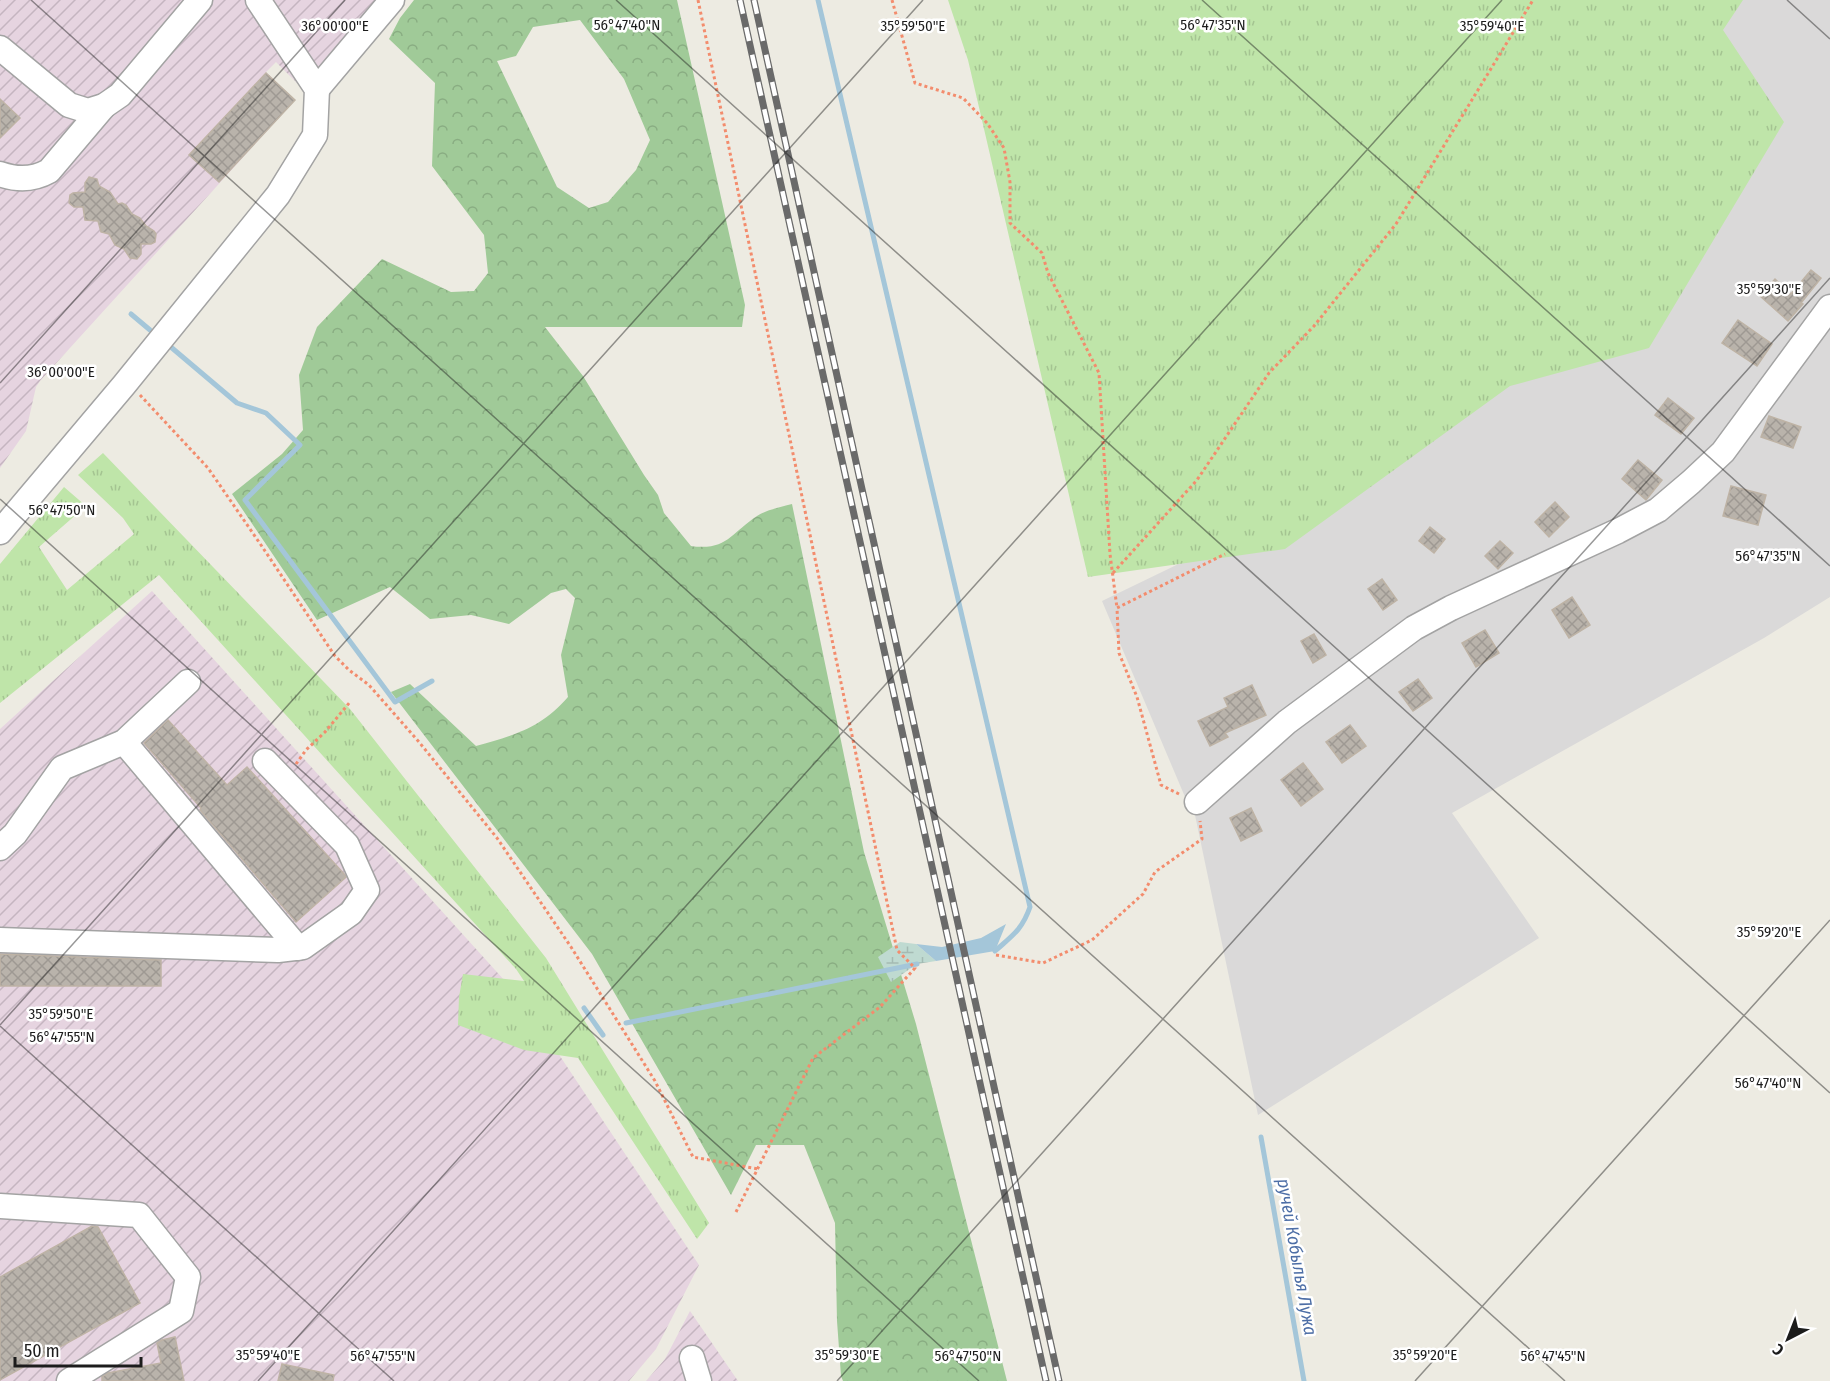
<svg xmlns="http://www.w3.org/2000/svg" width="1830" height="1381" font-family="'Fira Sans Condensed',sans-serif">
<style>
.residential{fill:#dad9d9}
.industrial{fill:url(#industrial-furrows)}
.grass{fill:url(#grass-tufts)}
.forest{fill:url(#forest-crowns);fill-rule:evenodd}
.wetland{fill:url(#wetland-marsh)}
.water{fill:#a4c6d9}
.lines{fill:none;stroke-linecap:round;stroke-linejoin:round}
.stream{stroke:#a4c6d9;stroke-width:5}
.building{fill:url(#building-cross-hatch);stroke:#beb3a5;stroke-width:1.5}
.minor-casing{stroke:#a3a3a3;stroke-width:27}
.path{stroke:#f38c6d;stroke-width:3;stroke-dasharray:3 3;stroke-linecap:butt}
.minor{stroke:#fff;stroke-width:24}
.rail-casing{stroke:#6a6a6a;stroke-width:7}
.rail{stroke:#fff;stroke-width:4.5;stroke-dasharray:14;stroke-linecap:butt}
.ticks{fill:none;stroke:#1c1c1c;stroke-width:1.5;stroke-opacity:0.45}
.labels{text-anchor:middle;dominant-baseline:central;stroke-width:5;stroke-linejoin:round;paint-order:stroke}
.water-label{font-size:18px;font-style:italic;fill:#4d6ea6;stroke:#fff}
.ticks-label{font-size:15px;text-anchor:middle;fill:#1c1c1c;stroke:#fff;stroke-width:5;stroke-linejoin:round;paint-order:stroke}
</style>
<defs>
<pattern id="industrial-furrows" width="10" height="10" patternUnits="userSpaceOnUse" patternTransform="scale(1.5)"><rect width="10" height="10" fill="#e6d4e0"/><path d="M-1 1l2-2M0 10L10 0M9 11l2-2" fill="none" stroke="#c5b5c0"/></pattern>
<pattern id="grass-tufts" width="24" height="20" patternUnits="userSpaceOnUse" patternTransform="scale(1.5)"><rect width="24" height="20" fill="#bfe5a9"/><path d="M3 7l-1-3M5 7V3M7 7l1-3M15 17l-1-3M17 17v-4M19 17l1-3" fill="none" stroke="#a4c491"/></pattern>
<pattern id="forest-crowns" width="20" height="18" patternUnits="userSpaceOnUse" patternTransform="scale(1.5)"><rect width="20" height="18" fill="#a0ca98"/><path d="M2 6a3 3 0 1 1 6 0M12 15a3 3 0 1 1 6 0" fill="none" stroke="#89ad82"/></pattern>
<pattern id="wetland-marsh" width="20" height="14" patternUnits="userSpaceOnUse" patternTransform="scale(1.5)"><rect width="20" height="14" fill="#bfdad1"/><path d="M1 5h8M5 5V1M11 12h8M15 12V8" fill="none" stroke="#a4bab3"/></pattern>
<pattern id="building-cross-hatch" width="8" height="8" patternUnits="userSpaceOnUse" patternTransform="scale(1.5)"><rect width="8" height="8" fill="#b9b3ab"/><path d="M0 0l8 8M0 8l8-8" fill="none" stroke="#9e9993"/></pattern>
</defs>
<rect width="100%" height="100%" fill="#edebe2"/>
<g class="residential">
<polygon points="1728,0 1830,0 1830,296 1718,447 1653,506 1407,621 1188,804 1102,601 1412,451"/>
<polygon points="1830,318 1830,597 1764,638 1452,813 1539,938 1258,1115 1195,815 1299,719 1416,634 1657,518"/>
</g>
<g class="industrial">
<polygon points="0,0 376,0 302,88 276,62 266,72 295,100 40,381 36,387 26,431 0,468"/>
<polygon points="152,591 524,1002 699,1265 656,1349 629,1381 0,1381 0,729"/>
<polygon points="690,1311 738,1381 646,1381 665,1359"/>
</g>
<g class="grass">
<polygon points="948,0 1743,0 1723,30 1784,122 1649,348 1510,386 1285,549 1088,577 968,60"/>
<polygon points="103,453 350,709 546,958 709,1223 697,1239 578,1058 524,1050 458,1025 459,997 463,974 524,981 516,969 159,575 0,703 0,564 64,487 86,506 39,547 67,590 134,534 123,518 78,475"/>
</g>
<path class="forest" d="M414,0H677L745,305L742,327H545L583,376L644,475L658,495L664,513L691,546C727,551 731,533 757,516C766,510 781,507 792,504L864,852L916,1024L1007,1381H843L841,1376L837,1321L835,1223L804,1145H756L731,1195L592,954L391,692L410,684L476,746C514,735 540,729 568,697L561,655L575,598L566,589L551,593L509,624L471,615L430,619L390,587L317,620L232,494L282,454L303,430L299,375L317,327L382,259L451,292L474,291L488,273L484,235L432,166L435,83L389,39L400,18ZM580,20L624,79L650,140L636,170L608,202L589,208L557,187L497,61L516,56L533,27Z"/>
<polygon class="wetland" points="900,942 916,944 936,961 917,964 891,982 878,957"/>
<polygon class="water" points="1006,924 995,951 936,961 916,944 942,947 981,938"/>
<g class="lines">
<g class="stream">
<path d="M818,0L1030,907C1022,930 1012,936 995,951"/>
<polyline points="131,314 150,330"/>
<polyline points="172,348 237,403 266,413 300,445 245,500 395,702 432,681"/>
<polyline points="584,1008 603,1035"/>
<polyline points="626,1023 917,964"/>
<polyline points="1261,1137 1304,1381"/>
</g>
</g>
<g class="building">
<polygon points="266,73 295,100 219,182 189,155"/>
<polygon points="0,99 20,118 0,138"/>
<polygon points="89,177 97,179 99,186 110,192 118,204 122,203 126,205 132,214 140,218 146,226 154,231 156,234 155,242 151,244 141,244 141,254 137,259 130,258 124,249 115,245 109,234 101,232 98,221 85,220 83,207 74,207 69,203 70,195 73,193 85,192 85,183"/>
<polygon points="1811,270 1821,278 1801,303 1803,304 1788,321 1760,296 1775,279 1791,294"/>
<polygon points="1738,320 1772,344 1757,366 1722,343"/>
<polygon points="1668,398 1694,418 1681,434 1655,415"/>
<polygon points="1769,416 1801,427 1793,448 1761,437"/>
<polygon points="1638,460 1662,480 1646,500 1622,479"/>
<polygon points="1731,486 1766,495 1758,525 1723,516"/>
<polygon points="1555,502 1569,517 1549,537 1535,522"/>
<polygon points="1430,527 1445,539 1434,553 1419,541"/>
<polygon points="1500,541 1513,553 1498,569 1485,556"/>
<polygon points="1382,579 1397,600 1383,610 1368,589"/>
<polygon points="1572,597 1590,625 1569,638 1552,610"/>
<polygon points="1485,630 1499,653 1476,667 1462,643"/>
<polygon points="1314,634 1326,655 1313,663 1301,641"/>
<polygon points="1418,679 1432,698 1413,711 1399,692"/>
<polygon points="1252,685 1266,715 1225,733 1228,737 1210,746 1198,721 1228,707 1224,698"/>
<polygon points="168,720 227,785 247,767 345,875 346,877 296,922 200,810 201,808 144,743"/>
<polygon points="1350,725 1366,746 1342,763 1326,742"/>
<polygon points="1303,763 1323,789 1301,806 1281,780"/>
<polygon points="1251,808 1262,831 1241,841 1230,818"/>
<polygon points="0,954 161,960 161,986 0,986"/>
<polygon points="92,1226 98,1227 140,1303 0,1380 0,1277"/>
<polygon points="175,1337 184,1381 102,1381 102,1377 108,1373 161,1363 157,1343 162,1340"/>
<polygon points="282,1364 334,1375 333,1381 278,1381"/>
</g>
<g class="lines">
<defs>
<g id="minor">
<polyline points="0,48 69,105 88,111 104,106 120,95 200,0"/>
<polyline points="317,89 392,0"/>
<path d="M0,174C17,180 33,180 49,171L104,106"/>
<polyline points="0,532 124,385 278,195 315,135 317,89 258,0"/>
<polyline points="124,742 298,948"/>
<polyline points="1197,802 1287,722 1414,628 1451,608 1618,531 1658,510 1691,482 1723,452 1830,307"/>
<polyline points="0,848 15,834 62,768 124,742 188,682"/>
<polyline points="0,940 278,950 303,947 351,913 367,890 347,845 265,761"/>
<polyline points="0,1206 139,1215 188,1277 181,1311 69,1381"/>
<polyline points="692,1358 699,1381"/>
</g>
</defs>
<use href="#minor" class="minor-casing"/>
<g class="path">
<polyline points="698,0 897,950 915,968 880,1007 813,1058 736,1212"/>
<polyline points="892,0 915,83 963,98 987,123 1004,148 1010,182 1010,223 1042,253 1048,273 1099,373 1110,554 1117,608"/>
<polyline points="140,395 208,468 261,545 335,656 349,670 369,685 419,742 497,838 571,947 655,1081 693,1157 758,1169"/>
<polyline points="1113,573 1197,480 1269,373 1314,326 1396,224 1533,0"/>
<polyline points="296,764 306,750 325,732 350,702"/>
<polyline points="1179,794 1161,785 1137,697 1119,653 1117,608 1225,554"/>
<polyline points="996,955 1043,963 1092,940 1143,894 1155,872 1202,839 1200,821"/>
</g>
<use href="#minor" class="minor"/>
<defs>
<g id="rail">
<polyline points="740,0 1046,1381"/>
<polyline points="754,0 1059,1381"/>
</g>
</defs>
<use href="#rail" class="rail-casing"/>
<use href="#rail" class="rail"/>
</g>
<path class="ticks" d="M31,0L1565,1381M616,0L1830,1093M1202,0L1830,566M1787,0L1830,39M0,383L345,0M0,499L979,1381M0,1025L923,0M0,1026L394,1381M258,1381L1502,0M837,1381L1830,278M1415,1381L1830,920"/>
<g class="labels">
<g class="water-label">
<text transform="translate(1297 1257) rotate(80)">ручей Кобылья Лужа</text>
</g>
</g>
<g class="ticks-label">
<text x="627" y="30">56°47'40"N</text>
<text x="1213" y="30">56°47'35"N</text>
<text x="335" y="31">36°00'00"E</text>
<text x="913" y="31">35°59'50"E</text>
<text x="1492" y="31">35°59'40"E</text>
<text x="1769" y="294">35°59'30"E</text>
<text x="61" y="377">36°00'00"E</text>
<text x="62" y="515">56°47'50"N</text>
<text x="1768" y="561">56°47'35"N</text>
<text x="1769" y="937">35°59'20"E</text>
<text x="61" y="1019">35°59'50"E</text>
<text x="62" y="1042">56°47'55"N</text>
<text x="1768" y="1088">56°47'40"N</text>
<text x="268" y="1360">35°59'40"E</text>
<text x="847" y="1360">35°59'30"E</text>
<text x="1425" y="1360">35°59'20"E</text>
<text x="383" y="1361">56°47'55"N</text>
<text x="968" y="1361">56°47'50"N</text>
<text x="1553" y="1361">56°47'45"N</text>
</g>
<g transform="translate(1788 1339) rotate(222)" stroke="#ffffff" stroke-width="4.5" paint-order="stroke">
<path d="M0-4.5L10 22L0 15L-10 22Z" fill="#1c1c1c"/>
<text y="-9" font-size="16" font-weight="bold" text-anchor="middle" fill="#1c1c1c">С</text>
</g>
<path d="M15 1357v9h126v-9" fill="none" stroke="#1c1c1c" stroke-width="3"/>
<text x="24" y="1357" font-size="18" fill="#1c1c1c" stroke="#ffffff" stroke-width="4.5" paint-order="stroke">50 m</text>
</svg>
